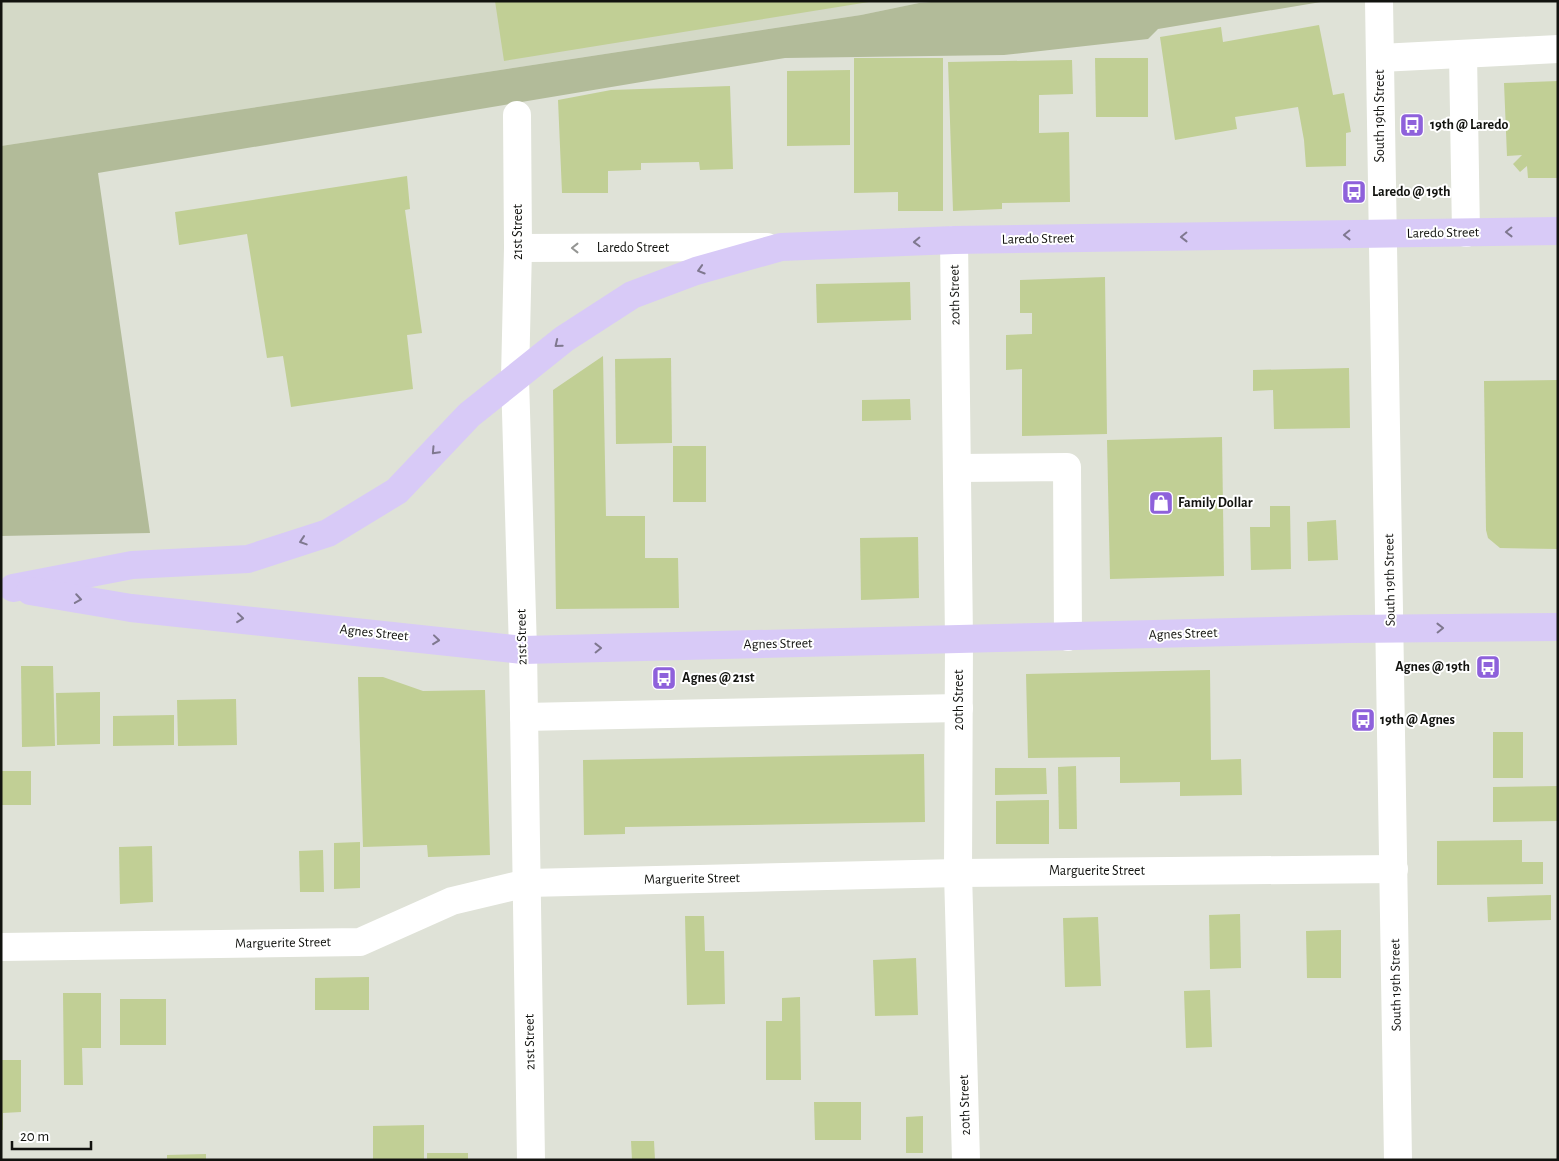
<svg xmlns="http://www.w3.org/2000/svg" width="1559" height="1161" font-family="'Alegreya Sans',sans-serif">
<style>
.built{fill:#d4d9c7}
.green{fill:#b2bb99}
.building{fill:#c1cf95}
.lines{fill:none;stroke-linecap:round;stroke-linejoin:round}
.minor{stroke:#fff;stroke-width:28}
.major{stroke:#d8caf7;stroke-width:28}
.oneway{stroke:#7f788f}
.oneway2{stroke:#949593}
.labels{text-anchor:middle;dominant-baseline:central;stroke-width:4;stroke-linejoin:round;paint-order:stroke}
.street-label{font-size:14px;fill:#12130f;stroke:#fff}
.poi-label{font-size:14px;font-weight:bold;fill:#12130f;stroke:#fff;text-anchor:start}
</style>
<rect width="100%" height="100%" fill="#dfe2d7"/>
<polygon class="built" points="1,1 943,1 919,3 861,15 1,146"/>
<polygon class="green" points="943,1 1327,1 1158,29 1148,39 1004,55 785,58 98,173 150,533 1,536 1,146 861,15 919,3"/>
<g class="building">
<polygon points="495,1 869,1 869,2 504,61"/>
<polygon points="1319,25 1333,95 1344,93 1351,132 1346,133 1346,166 1306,167 1304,140 1298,107 1235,117 1237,129 1175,140 1160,37 1221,27 1223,42"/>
<polygon points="854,58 943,58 943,211 898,211 898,192 854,193"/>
<polygon points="1095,58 1148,58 1148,117 1096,117"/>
<polygon points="1072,60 1073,94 1039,95 1039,133 1069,132 1070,202 1002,203 1002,209 953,211 948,62"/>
<polygon points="850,70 850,145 787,146 787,71"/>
<polygon points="1558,81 1558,178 1528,178 1527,166 1520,172 1513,164 1522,155 1507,156 1504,83"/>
<polygon points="730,86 733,169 700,170 699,162 641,163 641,170 608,171 608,193 562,193 558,100 611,90"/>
<polygon points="407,176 410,209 405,210 422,333 407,335 413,389 291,407 283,356 267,358 247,234 179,245 175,212"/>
<polygon points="1105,277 1107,434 1022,436 1022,369 1006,370 1006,335 1032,334 1032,313 1020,313 1020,280"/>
<polygon points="910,282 911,320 817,323 816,284"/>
<polygon points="603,356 606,516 645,516 645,558 678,558 679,608 556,609 553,390"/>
<polygon points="671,358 672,443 616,444 615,359"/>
<polygon points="1349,368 1350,428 1274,429 1273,390 1253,391 1253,370"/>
<polygon points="1558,380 1558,549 1500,548 1488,538 1486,530 1484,381"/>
<polygon points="910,399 911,420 862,421 862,400"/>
<polygon points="1222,437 1224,576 1110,579 1107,440"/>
<rect x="673" y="446" width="33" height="56"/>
<polygon points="1270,506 1290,506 1291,569 1251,570 1250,527 1270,527"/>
<polygon points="1336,520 1338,560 1308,561 1307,522"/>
<polygon points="918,537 919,598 861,600 860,538"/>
<polygon points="21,666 53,666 55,746 22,747"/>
<polygon points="1210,670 1211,760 1241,759 1242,795 1180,796 1180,782 1120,783 1120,757 1028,758 1026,674"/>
<polygon points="358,677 383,677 423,691 485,690 490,855 428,857 427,845 363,847"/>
<polygon points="100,692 100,744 57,745 56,693"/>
<polygon points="236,699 237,745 178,746 177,700"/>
<polygon points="174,715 174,745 113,746 113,716"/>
<rect x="1493" y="732" width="30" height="46"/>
<polygon points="924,754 925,822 625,827 625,834 584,835 583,760"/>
<polygon points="1076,766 1077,829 1059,829 1058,767"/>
<polygon points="995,768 1046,768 1047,794 995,795"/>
<rect x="1" y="771" width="30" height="34"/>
<polygon points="1558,786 1558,821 1493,822 1493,787"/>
<polygon points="1049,800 1049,844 996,844 996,801"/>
<polygon points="1522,840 1522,862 1543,862 1543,884 1437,885 1437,841"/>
<polygon points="360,842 360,888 334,889 334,843"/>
<polygon points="152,846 153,902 120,904 119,847"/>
<polygon points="323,850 324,892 300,892 299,851"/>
<polygon points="1551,895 1551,920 1488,922 1487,897"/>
<polygon points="1240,914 1241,968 1210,969 1209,915"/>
<polygon points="685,916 704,916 705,951 724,951 725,1004 687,1005"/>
<polygon points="1098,917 1101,986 1065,987 1063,918"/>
<polygon points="1341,930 1341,978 1307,978 1306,931"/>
<polygon points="916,958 918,1015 875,1016 873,960"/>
<polygon points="369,977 369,1010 315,1010 315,978"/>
<polygon points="1210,990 1212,1047 1186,1048 1184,991"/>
<polygon points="63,993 101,993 101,1048 82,1048 83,1085 64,1085"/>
<polygon points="800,997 801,1080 766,1080 766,1021 782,1021 782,998"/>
<rect x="120" y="999" width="46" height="46"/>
<polygon points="1,1060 21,1060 21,1112 3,1113 3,1130 1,1130"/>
<polygon points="814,1102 861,1102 861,1140 815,1140"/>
<polygon points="923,1116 923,1153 906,1153 906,1117"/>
<polygon points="424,1125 424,1160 373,1160 373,1126"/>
<polygon points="631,1141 654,1141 655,1160 632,1160"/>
<rect x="427" y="1153" width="41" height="7"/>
<polygon points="206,1154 206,1160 167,1160 167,1155"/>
</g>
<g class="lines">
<g class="minor">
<polyline points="1379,1 1398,1160"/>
<polyline points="1463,54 1466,233"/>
<polyline points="1380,58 1558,49"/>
<polyline points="517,115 518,248 515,378 523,650 531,1160"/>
<polyline points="954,240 959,639 958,873 966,1160"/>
<polyline points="518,248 767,247"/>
<polyline points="957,468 1067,467 1068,637"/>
<polyline points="524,717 959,708"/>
<polyline points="1,947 360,942 452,901 527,883 958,873 1394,869"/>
</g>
<g class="major">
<polyline points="13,588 132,565 248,559 328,533 397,491 469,415 564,339 632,295 696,271 781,247 954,240 1558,231"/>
<polyline points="30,591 131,608 523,650 1349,629 1558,627"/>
</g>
</g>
<defs><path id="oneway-chevron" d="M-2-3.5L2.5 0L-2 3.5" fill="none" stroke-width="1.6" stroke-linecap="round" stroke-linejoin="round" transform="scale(1.25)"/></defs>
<g class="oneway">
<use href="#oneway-chevron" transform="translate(1509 232) rotate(179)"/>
<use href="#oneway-chevron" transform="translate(1347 235) rotate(179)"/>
<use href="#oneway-chevron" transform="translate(1184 237) rotate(179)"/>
<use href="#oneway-chevron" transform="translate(917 242) rotate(178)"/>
<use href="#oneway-chevron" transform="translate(701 270) rotate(163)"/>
<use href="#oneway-chevron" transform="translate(558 344) rotate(141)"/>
<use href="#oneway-chevron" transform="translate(435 451) rotate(133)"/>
<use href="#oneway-chevron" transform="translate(303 541) rotate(162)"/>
<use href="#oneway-chevron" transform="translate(78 599) rotate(9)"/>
<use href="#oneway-chevron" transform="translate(240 618) rotate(6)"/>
<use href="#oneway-chevron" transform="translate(1440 628) rotate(-1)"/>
<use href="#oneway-chevron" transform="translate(436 640) rotate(6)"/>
<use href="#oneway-chevron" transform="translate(598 648) rotate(-1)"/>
</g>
<use class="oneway2" href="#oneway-chevron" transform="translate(575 248) rotate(180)"/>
<defs>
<symbol id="bus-square" viewBox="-11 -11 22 22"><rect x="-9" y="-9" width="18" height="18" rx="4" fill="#8e61db" stroke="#fff"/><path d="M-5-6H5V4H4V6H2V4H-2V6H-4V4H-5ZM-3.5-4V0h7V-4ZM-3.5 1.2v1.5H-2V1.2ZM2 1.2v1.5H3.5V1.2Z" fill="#fff"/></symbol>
<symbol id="shop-square" viewBox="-11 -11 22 22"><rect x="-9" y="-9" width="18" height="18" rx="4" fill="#8e61db" stroke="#fff"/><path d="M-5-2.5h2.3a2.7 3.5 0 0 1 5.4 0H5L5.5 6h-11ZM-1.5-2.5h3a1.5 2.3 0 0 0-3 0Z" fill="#fff"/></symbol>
</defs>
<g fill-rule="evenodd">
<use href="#bus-square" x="1398" y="111" width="28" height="28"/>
<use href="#bus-square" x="1340" y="178" width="28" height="28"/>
<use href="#shop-square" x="1147" y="489" width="28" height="28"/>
<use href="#bus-square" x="1474" y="653" width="28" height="28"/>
<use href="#bus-square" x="650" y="664" width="28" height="28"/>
<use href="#bus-square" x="1349" y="706" width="28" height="28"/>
</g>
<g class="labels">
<g class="street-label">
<text transform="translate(1380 116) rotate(-90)">South 19th Street</text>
<text transform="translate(518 232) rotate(-90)">21st Street</text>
<text transform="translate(1443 233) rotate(-1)">Laredo Street</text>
<text transform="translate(1038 239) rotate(-1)">Laredo Street</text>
<text x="633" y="248">Laredo Street</text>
<text transform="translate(955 295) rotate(-91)">20th Street</text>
<text transform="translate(1390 580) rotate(-91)">South 19th Street</text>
<text transform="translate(374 633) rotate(6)">Agnes Street</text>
<text transform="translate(1183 634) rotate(-2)">Agnes Street</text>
<text transform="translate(522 637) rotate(-91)">21st Street</text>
<text transform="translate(778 644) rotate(-1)">Agnes Street</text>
<text transform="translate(959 700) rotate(-90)">20th Street</text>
<text x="1097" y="871">Marguerite Street</text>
<text transform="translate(692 879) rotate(-1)">Marguerite Street</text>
<text transform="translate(283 943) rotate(-1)">Marguerite Street</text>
<text transform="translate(1396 985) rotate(-91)">South 19th Street</text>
<text transform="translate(530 1042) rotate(-91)">21st Street</text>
<text transform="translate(965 1105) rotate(-92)">20th Street</text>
</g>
<g class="poi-label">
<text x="1430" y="125">19th @ Laredo</text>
<text x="1372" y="192">Laredo @ 19th</text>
<text x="1178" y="503">Family Dollar</text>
<text x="1470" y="667" text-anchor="end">Agnes @ 19th</text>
<text x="682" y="678">Agnes @ 21st</text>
<text x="1380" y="720">19th @ Agnes</text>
</g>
</g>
<rect width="1559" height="1161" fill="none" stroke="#12130f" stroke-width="5"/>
<path d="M12 1141v8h79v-8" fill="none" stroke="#12130f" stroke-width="2.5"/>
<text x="20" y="1141" font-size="15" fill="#12130f" stroke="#ffffff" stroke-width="4" paint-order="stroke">20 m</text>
</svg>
